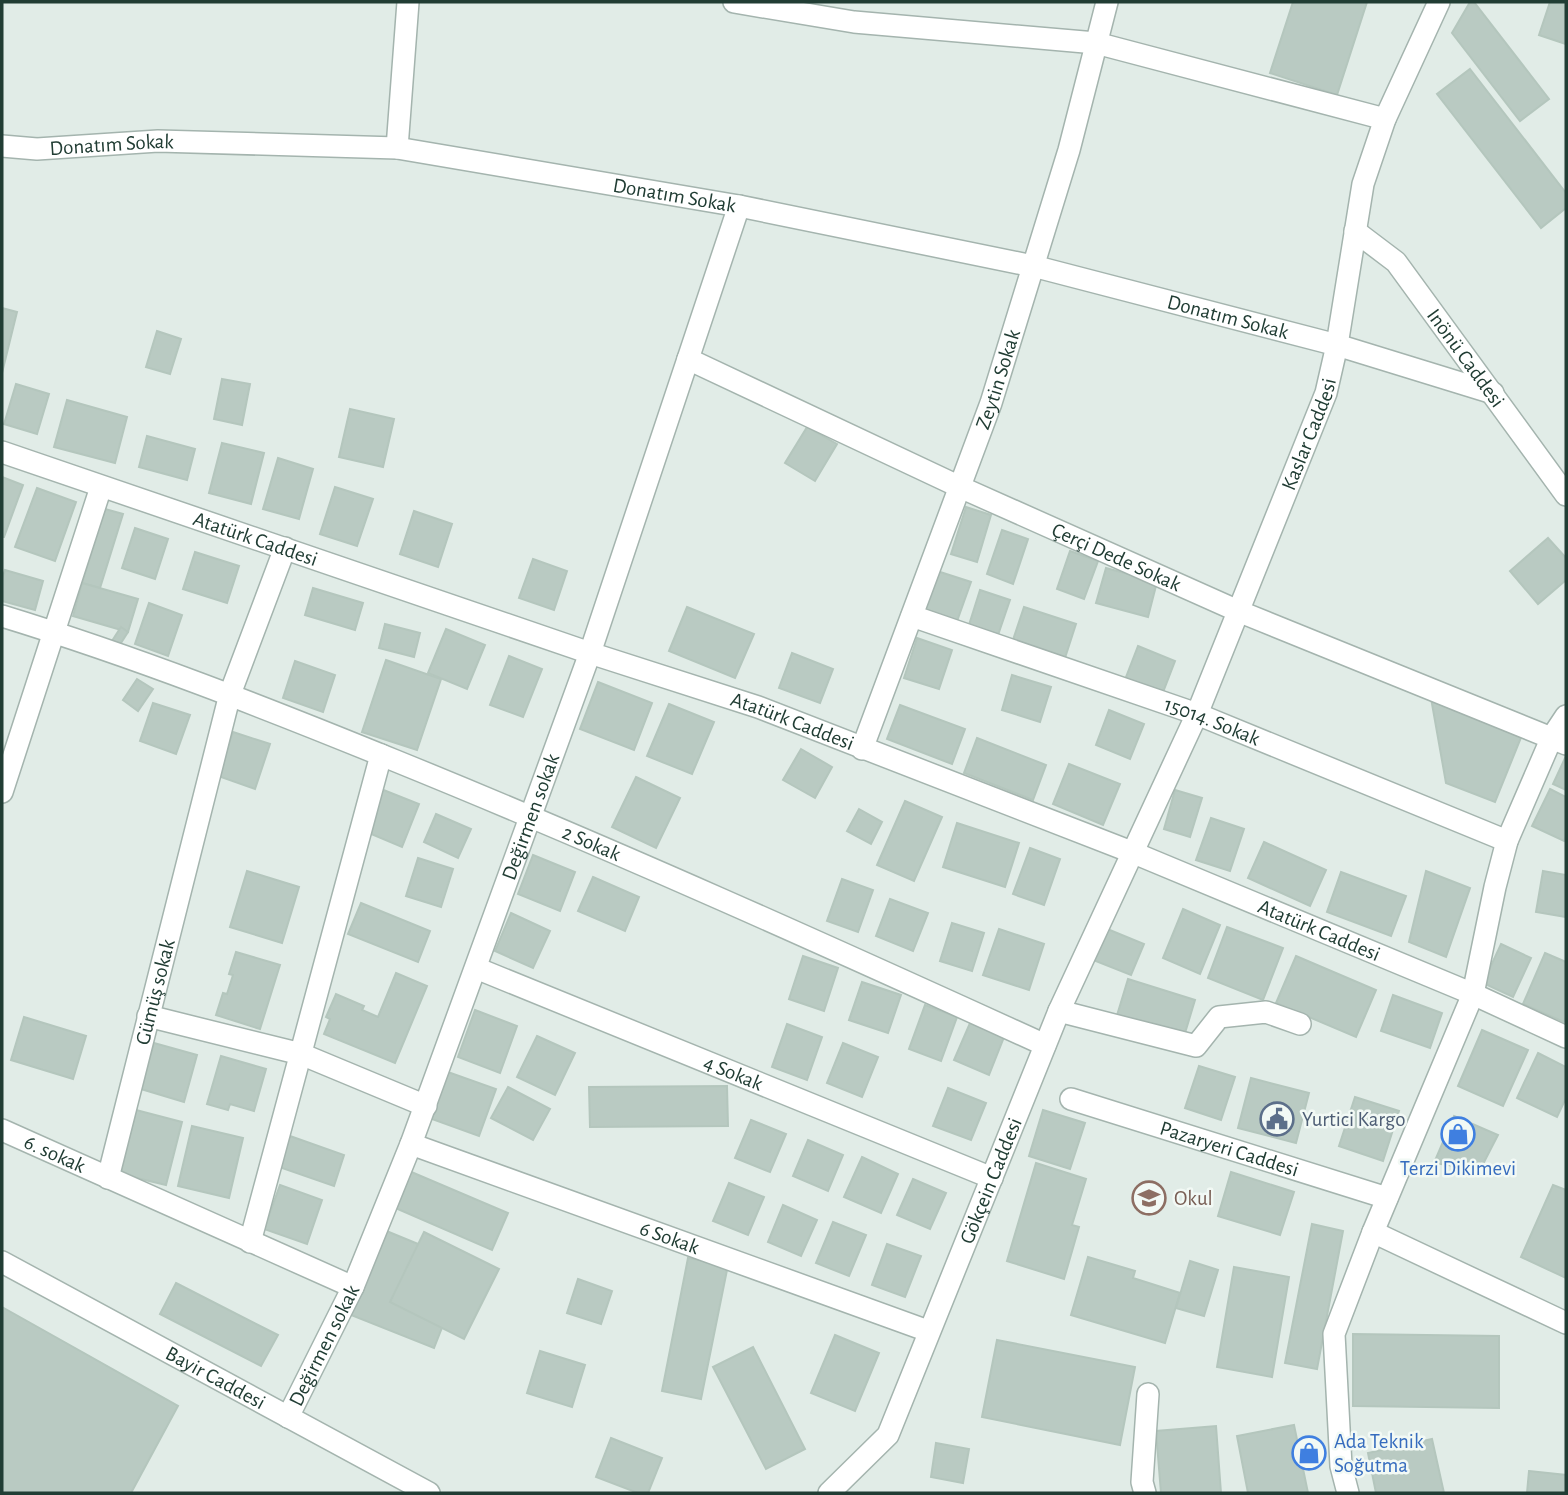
<svg xmlns="http://www.w3.org/2000/svg" width="1568" height="1495" font-family="'Alegreya Sans',sans-serif">
<style>
.building{fill:#b9cac2;stroke:#b4c6bd;stroke-width:2}
.lines{fill:none;stroke-linecap:round;stroke-linejoin:round}
.minor-casing{stroke:#a4b4ae;stroke-width:24}
.tertiary-casing{stroke:#a4b4ae;stroke-width:24}
.minor{stroke:#fff;stroke-width:21}
.tertiary{stroke:#fff;stroke-width:21}
.labels{text-anchor:middle;dominant-baseline:central;stroke-width:5;stroke-linejoin:round;paint-order:stroke}
.street-label{font-size:21px;fill:#213d34;stroke:#f2f9f5}
.service-label{font-size:21px;fill:#4e5e75;stroke:#f2f9f5;text-anchor:start}
.shop-label{font-size:21px;fill:#366cbe;stroke:#f2f9f5}
.education-label{font-size:21px;fill:#785e54;stroke:#f2f9f5;text-anchor:start}
</style>
<rect width="100%" height="100%" fill="#e1ece7"/>
<g class="building">
<polygon points="1293,2 1367,2 1337,95 1270,73"/>
<polygon points="1470,2 1474,2 1549,99 1520,121 1452,33"/>
<polygon points="1550,2 1566,2 1566,44 1539,35"/>
<polygon points="1470,69 1566,193 1566,208 1541,228 1437,94"/>
<polygon points="2,308 17,312 2,373"/>
<polygon points="157,331 181,339 170,374 146,367"/>
<polygon points="222,379 250,384 242,425 214,419"/>
<polygon points="16,384 49,394 37,434 4,424"/>
<polygon points="67,400 127,417 115,463 54,447"/>
<polygon points="350,409 394,419 383,467 339,457"/>
<polygon points="807,427 837,444 815,481 785,463"/>
<polygon points="147,436 195,449 187,480 139,467"/>
<polygon points="222,443 264,453 251,504 209,493"/>
<polygon points="278,458 313,469 299,519 263,509"/>
<polygon points="2,477 23,485 4,537 2,537"/>
<polygon points="335,487 373,499 357,546 320,534"/>
<polygon points="37,488 76,502 55,561 15,547"/>
<polygon points="966,507 991,515 977,562 951,554"/>
<polygon points="105,509 123,514 100,588 82,583"/>
<polygon points="414,511 452,524 438,567 400,554"/>
<polygon points="135,528 168,539 155,579 122,568"/>
<polygon points="1002,530 1028,539 1013,584 987,574"/>
<polygon points="1548,538 1566,558 1566,580 1538,604 1510,571"/>
<polygon points="1070,551 1098,561 1084,599 1057,589"/>
<polygon points="195,552 239,566 227,603 183,589"/>
<polygon points="533,559 567,571 554,610 519,598"/>
<polygon points="1106,568 1157,582 1148,617 1096,603"/>
<polygon points="5,570 43,581 35,610 2,601 2,579"/>
<polygon points="937,571 971,582 956,624 923,612"/>
<polygon points="82,583 138,599 128,632 73,616"/>
<polygon points="313,588 363,603 355,630 305,615"/>
<polygon points="980,590 1010,600 997,638 968,628"/>
<polygon points="149,603 182,615 168,656 135,644"/>
<polygon points="687,607 754,634 735,678 669,651"/>
<polygon points="1024,607 1076,624 1064,661 1012,643"/>
<polygon points="385,624 420,633 414,657 379,648"/>
<polygon points="121,627 128,632 119,646 112,641"/>
<polygon points="446,629 485,645 467,689 428,673"/>
<polygon points="917,638 952,650 939,689 904,678"/>
<polygon points="1138,646 1175,661 1160,700 1123,685"/>
<polygon points="792,653 833,669 820,703 779,688"/>
<polygon points="509,656 542,669 523,717 490,705"/>
<polygon points="386,660 441,679 417,750 362,732"/>
<polygon points="295,661 335,675 323,712 283,698"/>
<polygon points="1012,675 1051,687 1040,722 1002,710"/>
<polygon points="137,679 153,689 138,711 123,700"/>
<polygon points="598,682 652,703 634,750 580,729"/>
<polygon points="1431,698 1522,735 1495,802 1446,783"/>
<polygon points="153,703 190,715 176,754 140,741"/>
<polygon points="669,704 714,722 692,774 647,756"/>
<polygon points="900,705 965,729 952,764 887,739"/>
<polygon points="1109,710 1144,724 1130,759 1096,745"/>
<polygon points="233,732 270,744 255,789 218,776"/>
<polygon points="977,738 1046,765 1033,800 964,773"/>
<polygon points="801,749 832,767 815,798 783,780"/>
<polygon points="1566,756 1566,790 1553,784"/>
<polygon points="1069,764 1120,784 1103,825 1053,804"/>
<polygon points="636,777 680,798 656,848 612,827"/>
<polygon points="381,789 419,804 402,847 364,831"/>
<polygon points="1550,789 1566,797 1566,836 1564,841 1532,826"/>
<polygon points="1175,790 1202,798 1190,837 1164,829"/>
<polygon points="905,801 942,817 914,881 877,865"/>
<polygon points="859,809 882,822 871,844 847,831"/>
<polygon points="436,814 471,829 458,858 424,842"/>
<polygon points="1211,818 1244,829 1230,871 1196,860"/>
<polygon points="957,823 1019,843 1005,887 943,867"/>
<polygon points="1264,842 1326,870 1310,906 1248,878"/>
<polygon points="1030,848 1060,859 1044,905 1013,894"/>
<polygon points="533,855 575,872 560,911 518,894"/>
<polygon points="418,858 453,869 441,907 406,896"/>
<polygon points="247,871 299,887 282,943 230,927"/>
<polygon points="1426,871 1470,888 1446,957 1409,942"/>
<polygon points="1543,871 1566,875 1566,917 1536,912"/>
<polygon points="1341,872 1406,896 1391,936 1327,912"/>
<polygon points="593,877 639,897 625,931 578,911"/>
<polygon points="842,879 873,890 858,932 827,921"/>
<polygon points="890,899 928,913 913,951 876,936"/>
<polygon points="361,903 430,931 418,962 348,934"/>
<polygon points="1183,909 1220,925 1200,974 1163,958"/>
<polygon points="511,913 550,931 533,968 495,951"/>
<polygon points="952,923 984,933 972,971 940,961"/>
<polygon points="1100,926 1144,944 1131,975 1088,958"/>
<polygon points="1227,927 1283,948 1263,1000 1208,978"/>
<polygon points="999,929 1044,944 1029,990 983,975"/>
<polygon points="1501,944 1531,958 1513,997 1483,983"/>
<polygon points="236,952 280,965 260,1029 216,1015 223,993 227,994 233,975 229,974"/>
<polygon points="1545,953 1566,962 1566,1017 1564,1022 1523,1004"/>
<polygon points="803,956 838,968 824,1011 789,999"/>
<polygon points="1296,956 1376,990 1356,1037 1276,1003"/>
<polygon points="396,973 427,986 395,1063 324,1034 330,1019 326,1017 336,994 364,1006 362,1010 378,1017"/>
<polygon points="1128,979 1195,1000 1182,1043 1115,1022"/>
<polygon points="862,982 901,995 888,1033 849,1020"/>
<polygon points="1393,995 1442,1013 1430,1048 1381,1031"/>
<polygon points="925,1005 957,1017 941,1061 909,1049"/>
<polygon points="475,1010 517,1026 500,1073 458,1057"/>
<polygon points="24,1017 86,1036 73,1079 11,1060"/>
<polygon points="970,1023 1004,1037 989,1075 954,1060"/>
<polygon points="787,1024 822,1037 807,1080 772,1067"/>
<polygon points="1482,1030 1528,1050 1503,1106 1458,1086"/>
<polygon points="537,1036 575,1053 555,1095 517,1077"/>
<polygon points="154,1043 197,1055 184,1102 141,1089"/>
<polygon points="843,1043 878,1057 862,1097 827,1083"/>
<polygon points="1538,1053 1566,1067 1566,1098 1557,1117 1517,1098"/>
<polygon points="221,1056 266,1069 254,1111 230,1104 228,1110 207,1104"/>
<polygon points="1199,1066 1235,1077 1221,1120 1185,1108"/>
<polygon points="445,1071 496,1089 479,1136 429,1118"/>
<polygon points="1251,1078 1309,1093 1296,1143 1238,1128"/>
<polygon points="727,1086 728,1126 590,1127 589,1087"/>
<polygon points="508,1087 550,1109 533,1140 491,1118"/>
<polygon points="948,1088 986,1103 971,1140 933,1126"/>
<polygon points="1355,1097 1399,1111 1383,1161 1339,1146"/>
<polygon points="136,1110 182,1122 166,1185 120,1174"/>
<polygon points="1043,1110 1085,1123 1070,1169 1029,1156"/>
<polygon points="1454,1116 1498,1135 1480,1170 1434,1163"/>
<polygon points="751,1120 786,1134 770,1172 735,1158"/>
<polygon points="192,1126 243,1138 229,1198 178,1186"/>
<polygon points="290,1136 344,1155 334,1186 279,1167"/>
<polygon points="808,1140 843,1155 828,1191 793,1176"/>
<polygon points="862,1157 898,1174 881,1213 844,1197"/>
<polygon points="1036,1163 1086,1179 1072,1225 1079,1227 1064,1279 1007,1261"/>
<polygon points="409,1171 508,1213 492,1250 393,1207"/>
<polygon points="1231,1172 1294,1192 1280,1235 1218,1216"/>
<polygon points="913,1179 946,1193 930,1229 897,1215"/>
<polygon points="729,1183 764,1197 748,1235 713,1221"/>
<polygon points="280,1185 322,1200 307,1244 264,1229"/>
<polygon points="1553,1185 1566,1190 1566,1278 1521,1257"/>
<polygon points="783,1205 817,1220 801,1256 768,1242"/>
<polygon points="833,1222 866,1235 849,1276 816,1263"/>
<polygon points="1312,1224 1343,1231 1317,1369 1285,1363"/>
<polygon points="384,1230 467,1264 434,1348 351,1315"/>
<polygon points="424,1232 499,1269 464,1339 390,1302"/>
<polygon points="887,1244 921,1256 905,1297 872,1285"/>
<polygon points="1088,1257 1135,1271 1133,1278 1180,1293 1165,1343 1071,1315"/>
<polygon points="688,1258 728,1265 701,1399 662,1391"/>
<polygon points="1190,1261 1218,1270 1204,1316 1176,1308"/>
<polygon points="1234,1267 1289,1277 1272,1377 1217,1367"/>
<polygon points="578,1279 612,1291 601,1324 567,1313"/>
<polygon points="176,1283 278,1335 261,1366 160,1314"/>
<polygon points="2,1307 178,1406 131,1493 2,1493"/>
<polygon points="1353,1334 1499,1336 1499,1408 1353,1406"/>
<polygon points="835,1335 879,1353 855,1411 811,1393"/>
<polygon points="997,1340 1135,1367 1120,1445 982,1417"/>
<polygon points="753,1347 805,1449 766,1469 713,1367"/>
<polygon points="540,1351 585,1365 572,1407 527,1393"/>
<polygon points="1294,1425 1308,1493 1248,1493 1237,1436"/>
<polygon points="1216,1426 1221,1493 1161,1493 1156,1431"/>
<polygon points="611,1438 662,1458 648,1493 638,1493 596,1477"/>
<polygon points="1432,1439 1444,1493 1376,1493 1368,1453"/>
<polygon points="936,1443 969,1449 963,1483 931,1477"/>
<polygon points="1529,1471 1566,1475 1566,1493 1527,1493"/>
</g>
<g class="lines">
<defs>
<g id="minor">
<polyline points="734,2 854,22 1096,43 1385,119"/>
<path id="s1" d="M2,146L37,149L158,141L397,148L739,206L1033,266L1337,345L1493,393"/>
<polyline points="397,148 408,2"/>
<path id="s2" d="M688,359L960,487L1238,611L1566,744"/>
<path id="s3" d="M2,616C136,657 266,708 396,761C615,850 830,947 1045,1045"/>
<path id="s4" d="M912,616L1197,714L1507,841"/>
<path id="s5" d="M862,749L991,403L1069,150L1107,2"/>
<polyline points="2,792 101,487"/>
<path id="s6" d="M476,968L992,1178"/>
<polyline points="1059,1011 1196,1046 1219,1017 1266,1012 1300,1024"/>
<polyline points="148,1016 301,1054 426,1106"/>
<path id="s7" d="M1071,1099L1387,1198"/>
<path id="s8" d="M2,1130L353,1287"/>
<path id="s9" d="M411,1144L928,1331"/>
<path id="s10" d="M108,1178L230,694L285,548"/>
<polyline points="1373,1232 1566,1323"/>
<polyline points="250,1242 381,755"/>
<path id="s11" d="M2,1262L429,1493"/>
<path id="s12" d="M288,1417L353,1287L411,1144L590,653L739,206"/>
<polyline points="1145,1493 1142,1482 1148,1394"/>
<polyline points="1348,1493 1341,1466 1334,1334 1373,1232 1473,994 1495,887 1507,841 1552,737 1566,716"/>
</g>
<g id="tertiary">
<path id="s13" d="M1355,231L1396,262L1566,495"/>
<path id="s14" d="M2,452L590,653L758,707L1134,853L1473,994L1566,1037"/>
<path id="s15" d="M829,1493L888,1435L1059,1011L1197,714L1326,393L1337,345L1363,184L1385,119L1439,2"/>
</g>
</defs>
<use href="#minor" class="minor-casing"/>
<use href="#tertiary" class="tertiary-casing"/>
<use href="#minor" class="minor"/>
<use href="#tertiary" class="tertiary"/>
</g>
<defs>
<symbol id="civic-ring" viewBox="-11 -11 22 22"><circle r="9.5" fill="#f2f9f5" stroke="#5c6f8a" stroke-width="1.5"/><path d="M-.6-6.5H3V-4.5H.6V-3L4-1V1h2V6H-6V1h2V-1L-.6-3ZM-1.2 2.5V6h2.4V2.5Z" fill="#5c6f8a"/></symbol>
<symbol id="shop-ring" viewBox="-11 -11 22 22"><circle r="9.5" fill="#f2f9f5" stroke="#3f7fe0" stroke-width="1.5"/><path d="M-5-2.5h2.3a2.7 3.5 0 0 1 5.4 0H5L5.5 6h-11ZM-1.5-2.5h3a1.5 2.3 0 0 0-3 0Z" fill="#3f7fe0"/></symbol>
<symbol id="school-ring" viewBox="-11 -11 22 22"><circle r="9.5" fill="#f2f9f5" stroke="#8d6e63" stroke-width="1.5"/><path d="M0-5L7-2L0 1L-7-2ZM-4 1L0 2.5L4 1V4Q0 6-4 4Z" fill="#8d6e63"/></symbol>
</defs>
<g fill-rule="evenodd">
<use href="#civic-ring" x="1258" y="1100" width="38" height="38"/>
<use href="#shop-ring" x="1439" y="1115" width="38" height="38"/>
<use href="#school-ring" x="1130" y="1179" width="38" height="38"/>
<use href="#shop-ring" x="1290" y="1434" width="38" height="38"/>
</g>
<g class="labels">
<g class="street-label">
<text stroke="none"><textPath href="#s1" startOffset="110">Donatım Sokak</textPath></text>
<text stroke="none"><textPath href="#s1" startOffset="677">Donatım Sokak</textPath></text>
<text stroke="none"><textPath href="#s1" startOffset="1244">Donatım Sokak</textPath></text>
<text stroke="none"><textPath href="#s13" startOffset="170">Inönü Caddesi</textPath></text>
<text stroke="none"><textPath href="#s5" startOffset="394">Zeytin Sokak</textPath></text>
<text stroke="none"><textPath href="#s15" startOffset="1169">Kaslar Caddesi</textPath></text>
<text stroke="none"><textPath href="#s14" startOffset="268">Atatürk Caddesi</textPath></text>
<text stroke="none"><textPath href="#s2" startOffset="472">Çerçi Dede Sokak</textPath></text>
<text stroke="none"><textPath href="#s14" startOffset="835">Atatürk Caddesi</textPath></text>
<text stroke="none"><textPath href="#s4" startOffset="318">15014. Sokak</textPath></text>
<text stroke="none"><textPath href="#s12" startOffset="648">Değirmen sokak</textPath></text>
<text stroke="none"><textPath href="#s3" startOffset="632">2 Sokak</textPath></text>
<text stroke="none"><textPath href="#s14" startOffset="1402">Atatürk Caddesi</textPath></text>
<text stroke="none"><textPath href="#s10" startOffset="192">Gümüş sokak</textPath></text>
<text stroke="none"><textPath href="#s6" startOffset="278">4 Sokak</textPath></text>
<text stroke="none"><textPath href="#s7" startOffset="166">Pazaryeri Caddesi</textPath></text>
<text stroke="none"><textPath href="#s8" startOffset="58">6. sokak</textPath></text>
<text stroke="none"><textPath href="#s15" startOffset="357">Gökçein Caddesi</textPath></text>
<text stroke="none"><textPath href="#s9" startOffset="275">6 Sokak</textPath></text>
<text stroke="none"><textPath href="#s12" startOffset="80">Değirmen sokak</textPath></text>
<text stroke="none"><textPath href="#s11" startOffset="243">Bayir Caddesi</textPath></text>
</g>
<g class="service-label">
<text x="1302" y="1119">Yurtici Kargo</text>
</g>
<g class="shop-label">
<text x="1458" y="1168">Terzi Dikimevi</text>
<text x="1334" y="1441" text-anchor="start">Ada Teknik<tspan x="1334" dy="24">Soğutma</tspan></text>
</g>
<g class="education-label">
<text x="1174" y="1198">Okul</text>
</g>
</g>
<rect width="1568" height="1495" fill="none" stroke="#213d34" stroke-width="7"/>
</svg>
